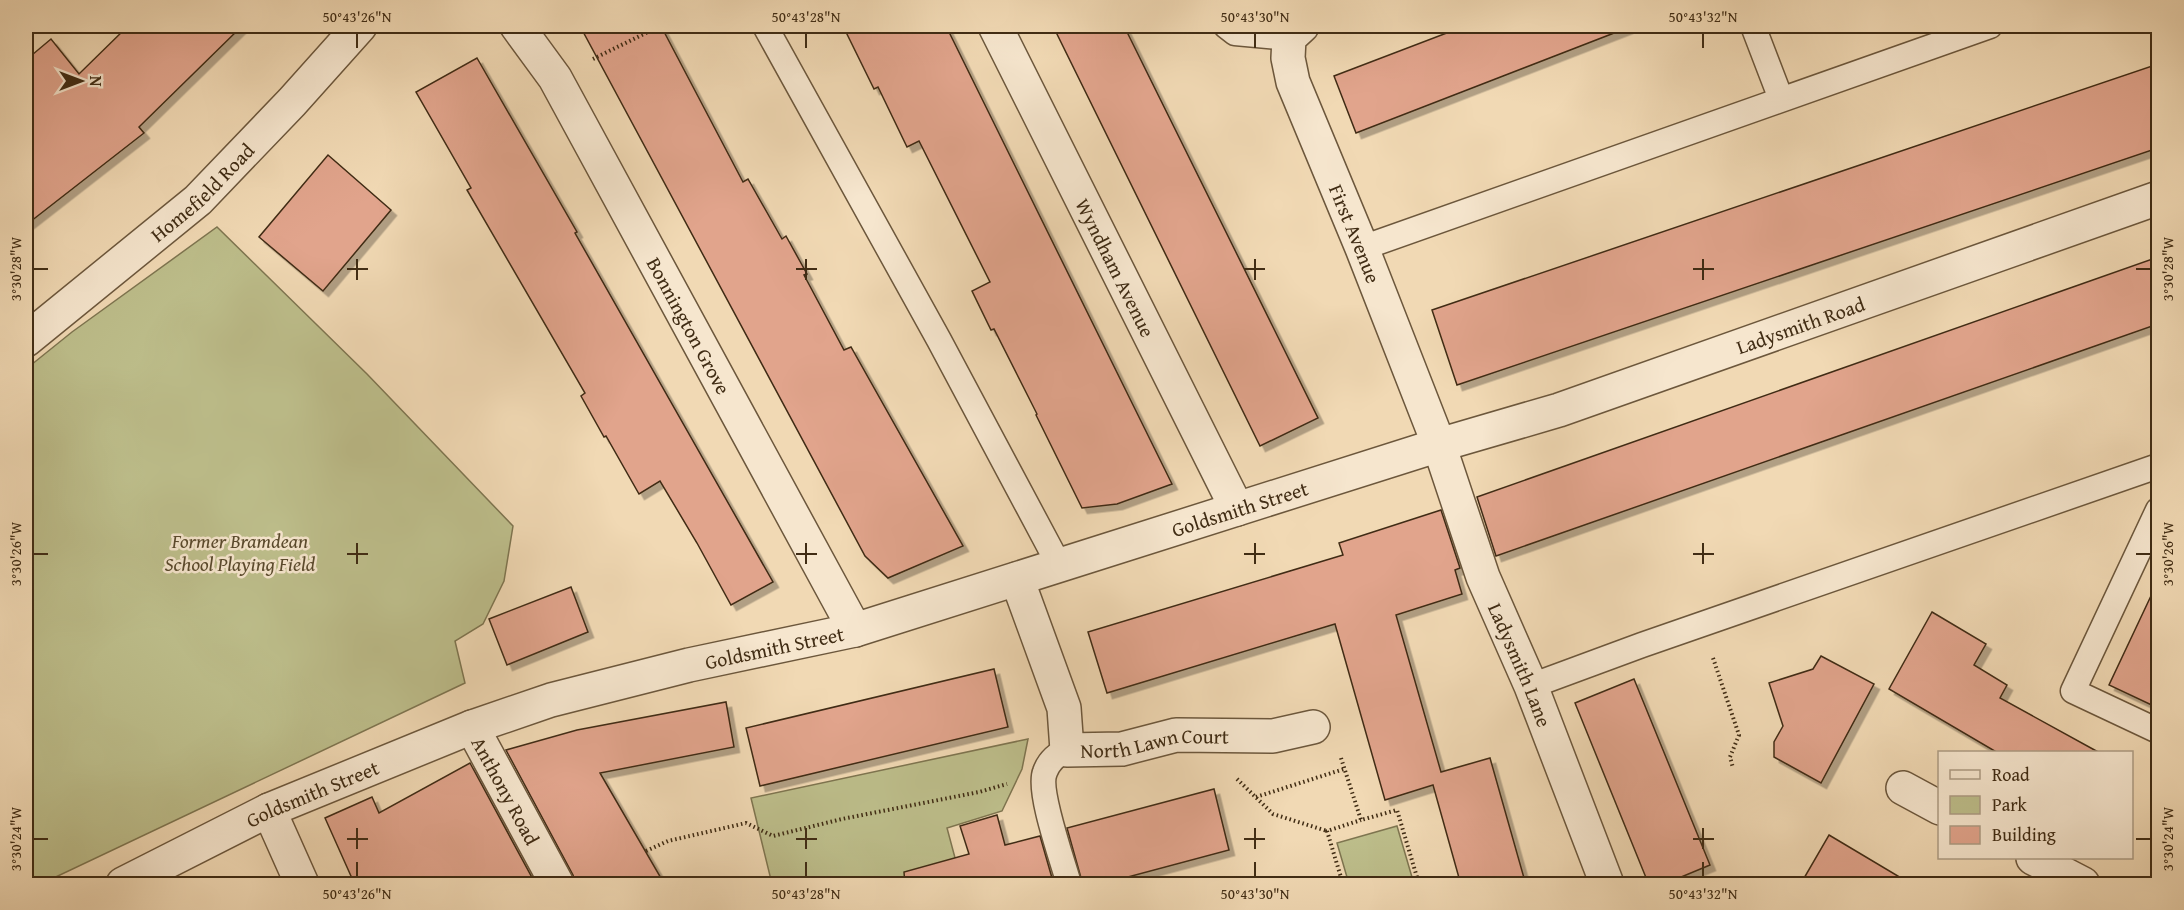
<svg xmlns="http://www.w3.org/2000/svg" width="2184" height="910" font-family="'Gentium Book Plus',serif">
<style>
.green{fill:#bdbe8b;stroke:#7e7550;stroke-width:1.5}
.building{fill:#e1a48c;stroke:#402c14;stroke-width:1.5;filter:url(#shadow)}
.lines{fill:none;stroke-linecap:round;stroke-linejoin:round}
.service-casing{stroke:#6c573c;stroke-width:27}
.minor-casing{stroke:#6c573c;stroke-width:36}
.path{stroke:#402c14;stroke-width:4;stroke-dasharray:1.5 3;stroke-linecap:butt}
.service{stroke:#f6e6ce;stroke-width:24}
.minor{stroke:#f6e6ce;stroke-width:33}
.ticks{fill:none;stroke:#402c14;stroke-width:2}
.labels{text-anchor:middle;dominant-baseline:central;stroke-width:5;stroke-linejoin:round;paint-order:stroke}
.street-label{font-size:20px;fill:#402c14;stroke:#f6e6ce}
.park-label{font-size:20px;font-style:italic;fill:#59492c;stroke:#f6e6ce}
.neatline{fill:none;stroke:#402c14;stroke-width:2}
.ticks-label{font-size:15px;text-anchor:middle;fill:#402c14}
</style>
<defs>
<filter id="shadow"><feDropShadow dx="5.5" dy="5.5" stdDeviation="0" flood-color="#0004"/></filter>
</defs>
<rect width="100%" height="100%" fill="#f1d9b4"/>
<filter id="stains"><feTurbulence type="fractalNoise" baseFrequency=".00333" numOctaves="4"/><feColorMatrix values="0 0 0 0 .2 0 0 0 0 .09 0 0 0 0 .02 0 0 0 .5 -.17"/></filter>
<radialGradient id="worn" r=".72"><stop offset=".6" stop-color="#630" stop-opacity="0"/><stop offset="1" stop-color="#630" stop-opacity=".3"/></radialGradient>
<g class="green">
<polygon points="217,227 367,374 513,526 504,581 483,624 455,641 465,683 41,884 26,884 26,369 72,332"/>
<polygon points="1028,739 1022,769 1002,811 947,828 958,869 902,884 772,884 751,798"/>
<polygon points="1397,826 1414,884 1349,884 1337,843"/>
</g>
<g class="building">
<polygon points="128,26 242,26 139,127 144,133 26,225 26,60 51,39 79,74"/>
<polygon points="580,26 661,26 743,182 748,179 782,239 786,236 807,274 804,275 844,350 851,347 963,546 888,578 865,556"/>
<polygon points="843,26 946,26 1172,484 1117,504 1082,508 1036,415 1037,414 994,329 991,330 972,291 990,282 919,141 907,147 878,87 874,89"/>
<polygon points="1053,26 1124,26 1318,418 1260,446"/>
<polygon points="1465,26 1626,26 1627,28 1356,133 1334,76"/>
<polygon points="477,58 577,232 575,233 773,582 731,605 697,543 660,481 639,494 606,436 604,437 581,396 585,393 467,190 471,188 416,92"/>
<polygon points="2158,64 2158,148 1457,385 1432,310"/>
<polygon points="328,155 391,210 323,291 259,237"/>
<polygon points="2158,257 2158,324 1496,556 1477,497"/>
<polygon points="1441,510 1460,568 1455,570 1462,594 1396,615 1441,772 1490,758 1526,885 1461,885 1433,785 1385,800 1335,624 1107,693 1088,632 1343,555 1339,543"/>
<polygon points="2158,581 2158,708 2109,685"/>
<polygon points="571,587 588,632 507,665 489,619"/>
<polygon points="1932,612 1986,644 1974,665 2007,685 2000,698 2100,753 1998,753 1889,689"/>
<polygon points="1821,656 1874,684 1821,783 1774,757 1774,742 1783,726 1769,683 1813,669"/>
<polygon points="994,669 1008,727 760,786 746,728"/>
<polygon points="1634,679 1710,865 1662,885 1649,885 1575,703"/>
<polygon points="726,702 734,747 600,773 665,885 576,885 573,875 506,750 577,730"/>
<polygon points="470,763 536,885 355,885 325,818 372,797 379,813"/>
<polygon points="1214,789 1229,850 1098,885 1083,885 1067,828"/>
<polygon points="997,815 1005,845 1040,836 1054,885 905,885 904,872 969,854 960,826"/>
<polygon points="1829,835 1913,885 1800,885"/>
</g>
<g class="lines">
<defs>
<g id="service">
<polyline points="765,26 939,340 1059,565"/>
<polyline points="1226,26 1235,33 1289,38"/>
<polyline points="1753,26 1781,99"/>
<polyline points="1362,248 1990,26"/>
<polyline points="2158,510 2073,691 2158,731"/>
<polyline points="1531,686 1642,645 2158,466"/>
<path d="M1067,750C1057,754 1049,761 1045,772C1037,790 1063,862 1069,884"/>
</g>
<g id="minor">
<path id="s1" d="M517,26L555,78L855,630"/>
<path id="s2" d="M995,26L1237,509"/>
<path id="s3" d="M1302,26L1289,38L1288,58L1293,82L1362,248L1439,445L1483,577L1531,686L1607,884"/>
<path id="s4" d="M26,340L198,200L292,102L360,26"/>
<path id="s5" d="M1017,579L1064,708L1067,750L1122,749L1176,735L1273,736L1313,727"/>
<path id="s6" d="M472,727L557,884"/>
<polyline points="1903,788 1940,808"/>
<polyline points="269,810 302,884"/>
<polyline points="2033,858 2083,884"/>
<path id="s7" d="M123,884L269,810L472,727L551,700L689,665L855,630L1439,445L1559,410L2158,198"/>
</g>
</defs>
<use href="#service" class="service-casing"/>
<use href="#minor" class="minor-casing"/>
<g class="path">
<polyline points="593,59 660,26"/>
<polyline points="1713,658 1739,735 1730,757 1733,768"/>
<polyline points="1341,758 1361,820 1397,810 1419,884"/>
<polyline points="1237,779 1273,814 1327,831"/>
<polyline points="1256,797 1344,769"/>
<polyline points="646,851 668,841 746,823 773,836 842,819 979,792 1007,784"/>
<polyline points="1343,884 1327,831 1361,820"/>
</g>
<use href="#service" class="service"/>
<use href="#minor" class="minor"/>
</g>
<path class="ticks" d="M357,33V48M806,33V48M1255,33V48M1703,33V48M357,259V280M806,259V280M1255,259V280M1703,259V280M33,269H48M347,269H368M796,269H817M1244,269H1265M1693,269H1714M2136,269H2151M357,543V564M806,543V564M1255,543V564M1703,543V564M33,554H48M347,554H368M796,554H817M1244,554H1265M1693,554H1714M2136,554H2151M357,828V849M806,828V849M1255,828V849M1703,828V849M33,839H48M347,839H368M796,839H817M1244,839H1265M1693,839H1714M2136,839H2151M357,862V877M806,862V877M1255,862V877M1703,862V877"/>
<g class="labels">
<g class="street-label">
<text stroke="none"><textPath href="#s4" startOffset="230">Homefield Road</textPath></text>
<text stroke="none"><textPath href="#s3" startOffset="226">First Avenue</textPath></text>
<text stroke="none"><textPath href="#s2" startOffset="270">Wyndham Avenue</textPath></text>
<text stroke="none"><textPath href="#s1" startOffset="346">Bonnington Grove</textPath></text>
<text stroke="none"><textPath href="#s7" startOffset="1772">Ladysmith Road</textPath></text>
<text stroke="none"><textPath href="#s7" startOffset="1182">Goldsmith Street</textPath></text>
<text stroke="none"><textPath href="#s7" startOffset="696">Goldsmith Street</textPath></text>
<text stroke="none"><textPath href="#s3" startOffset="688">Ladysmith Lane</textPath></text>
<text stroke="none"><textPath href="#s5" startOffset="268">North Lawn Court</textPath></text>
<text stroke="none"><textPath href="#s6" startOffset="72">Anthony Road</textPath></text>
<text stroke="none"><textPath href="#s7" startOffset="210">Goldsmith Street</textPath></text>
</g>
<g class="park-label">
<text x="240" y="540">Former Bramdean<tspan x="240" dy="23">School Playing Field</tspan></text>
</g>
</g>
<rect width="2184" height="910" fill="none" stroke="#f1d9b4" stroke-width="66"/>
<rect x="1938" y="751" width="195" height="108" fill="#f6e6ce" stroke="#ad9c84" stroke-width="1.5"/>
<rect x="1950" y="770" width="30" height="9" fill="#f6e6ce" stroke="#ad9c84" stroke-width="1.5"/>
<text x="1992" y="781" font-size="18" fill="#402c14">Road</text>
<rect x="1950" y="796" width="30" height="18" fill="#bdbe8b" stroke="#ad9c84" stroke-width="1.5"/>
<text x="1992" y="811" font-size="18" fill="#402c14">Park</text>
<rect x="1950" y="826" width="30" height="18" fill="#e1a48c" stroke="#ad9c84" stroke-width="1.5"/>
<text x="1992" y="841" font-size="18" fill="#402c14">Building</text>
<g transform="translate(81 81) rotate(90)" stroke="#f6e6ce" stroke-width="4.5" paint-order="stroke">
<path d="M0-4.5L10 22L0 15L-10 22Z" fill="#402c14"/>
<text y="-9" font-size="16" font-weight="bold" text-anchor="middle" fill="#402c14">N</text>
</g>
<rect x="33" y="33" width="2118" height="844" class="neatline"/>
<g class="ticks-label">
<text x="357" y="22">50°43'26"N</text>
<text x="806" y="22">50°43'28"N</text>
<text x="1255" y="22">50°43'30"N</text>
<text x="1703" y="22">50°43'32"N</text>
<text transform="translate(2168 269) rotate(-90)" y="5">3°30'28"W</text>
<text transform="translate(16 269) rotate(-90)" y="5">3°30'28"W</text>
<text transform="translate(2168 554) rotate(-90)" y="5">3°30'26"W</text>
<text transform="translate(16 554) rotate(-90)" y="5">3°30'26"W</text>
<text transform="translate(2168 839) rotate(-90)" y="5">3°30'24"W</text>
<text transform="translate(16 839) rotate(-90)" y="5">3°30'24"W</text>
<text x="357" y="899">50°43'26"N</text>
<text x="806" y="899">50°43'28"N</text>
<text x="1255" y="899">50°43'30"N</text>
<text x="1703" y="899">50°43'32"N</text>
</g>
<rect width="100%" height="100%" filter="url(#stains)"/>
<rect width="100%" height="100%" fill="url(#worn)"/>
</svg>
